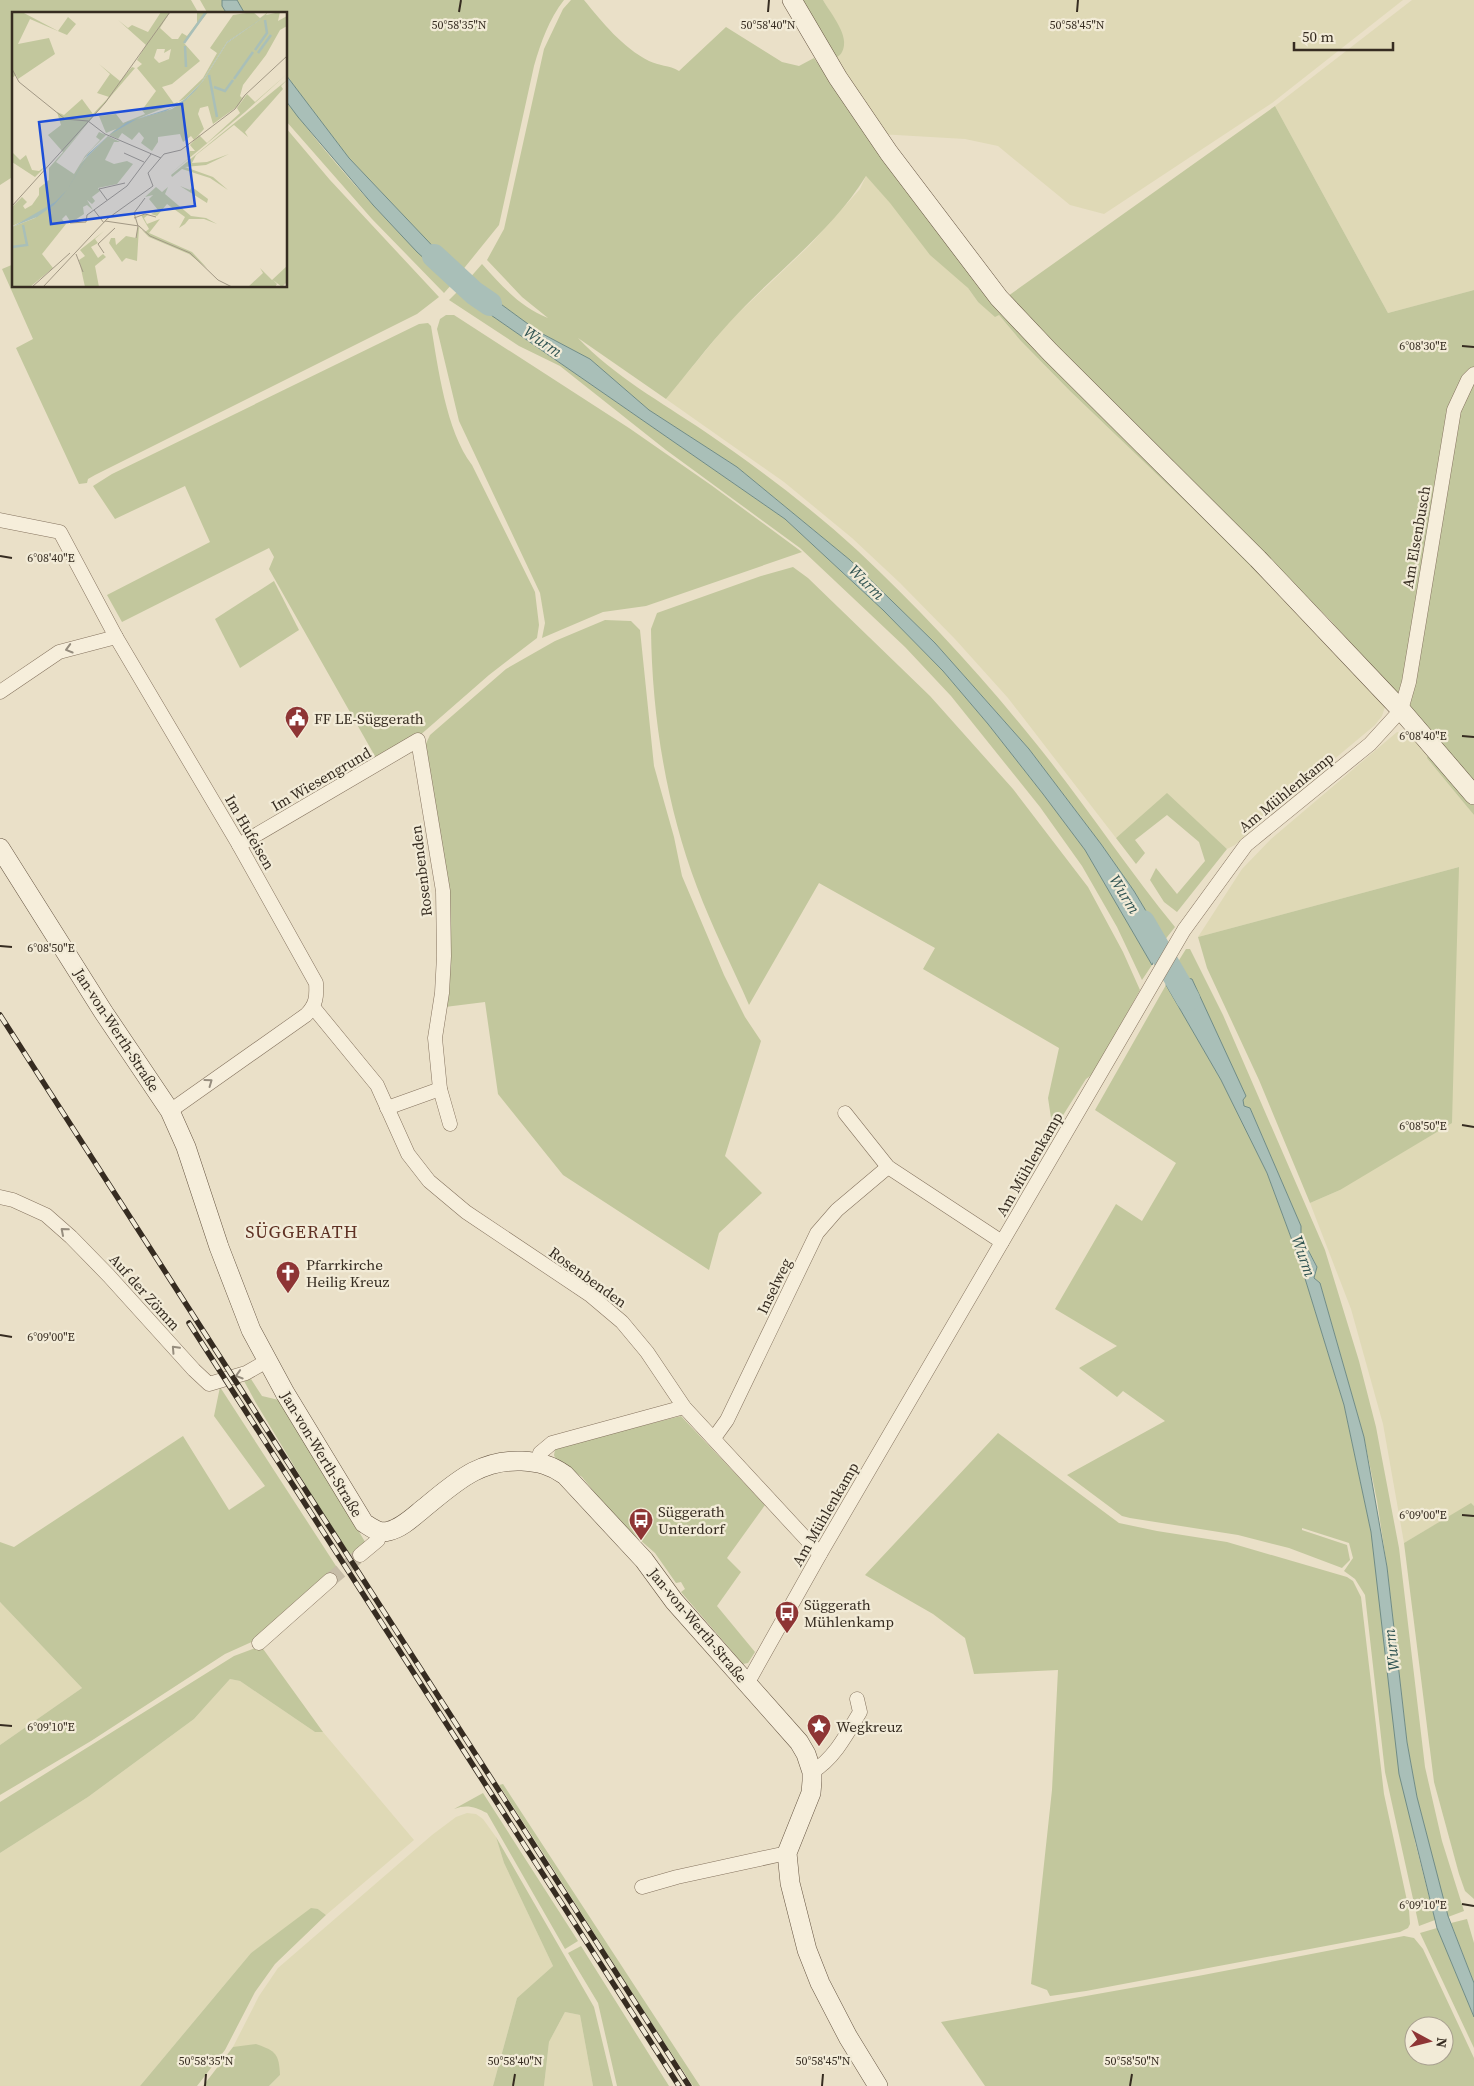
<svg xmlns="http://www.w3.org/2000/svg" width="1474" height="2086" font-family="'Source Serif 4',serif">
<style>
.farmland{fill:#dfd9b6}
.green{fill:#c2c79d;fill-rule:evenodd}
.water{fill:#a9bfb8;stroke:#708c86}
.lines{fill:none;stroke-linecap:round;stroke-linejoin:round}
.river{stroke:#a9bfb8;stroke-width:24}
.minor-tunnel{stroke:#c6bca7;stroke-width:14;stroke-dasharray:14 7;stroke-linecap:butt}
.minor-casing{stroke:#85735f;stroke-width:15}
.secondary-casing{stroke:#665542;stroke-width:20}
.minor{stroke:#f6eedb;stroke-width:14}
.secondary{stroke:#f6eedb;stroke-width:19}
.rail-casing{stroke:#362c21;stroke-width:5.5}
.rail{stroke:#f2ebd7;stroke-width:4;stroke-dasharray:11;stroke-linecap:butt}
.oneway{stroke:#968d7e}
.ticks{fill:none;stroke:#362c21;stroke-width:2}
.labels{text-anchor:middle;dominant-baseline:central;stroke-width:4.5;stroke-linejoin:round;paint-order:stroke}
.street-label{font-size:15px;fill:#362c21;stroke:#f2ebd7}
.poi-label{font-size:15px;fill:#362c21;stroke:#f2ebd7;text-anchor:start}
.water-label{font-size:16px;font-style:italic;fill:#325553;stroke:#f2ebd7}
.quarter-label{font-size:18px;letter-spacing:1px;fill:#5f3124;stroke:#f2ebd7}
.inset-river{fill:none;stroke:#a9bfb8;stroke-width:2.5}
.inset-road{fill:none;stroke:#a29885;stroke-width:1}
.view{fill:#1d4ed8;fill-opacity:0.15;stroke:#1d4ed8;stroke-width:2.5}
.inset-edge{fill:none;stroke:#362c21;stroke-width:2.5}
.ticks-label{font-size:12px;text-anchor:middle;fill:#362c21;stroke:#f2ebd7;stroke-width:4.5;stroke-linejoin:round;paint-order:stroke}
</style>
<rect width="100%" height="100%" fill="#eae0c8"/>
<g class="farmland">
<polygon points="823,0 1403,0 1272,103 1104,214 1070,205 998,146 965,139 879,134 833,60 840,29"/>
<polygon points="1412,0 1474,0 1474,290 1388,313 1275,106"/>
<polygon points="866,176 968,288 978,302 999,315 1020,340 1070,391 1192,508 1331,647 1385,707 1382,716 1375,725 1271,812 1235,845 1227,849 1167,794 1116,838 1008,698 955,639 900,583 852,538 784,482 666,399 729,322 809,246 860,189"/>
<polygon points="1397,732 1412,735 1474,815 1474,1506 1471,1504 1404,1543 1383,1424 1351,1309 1310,1203 1340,1190 1459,867 1198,937 1242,869 1271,839"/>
<polygon points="0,1602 82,1688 0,1745"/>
<polygon points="230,1679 240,1681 315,1732 323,1732 414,1840 326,1915 318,1909 251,1953 140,2086 0,2086 0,1853 88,1797 194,1719"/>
<polygon points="467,1813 476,1814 483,1819 496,1837 504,1863 553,1966 517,1998 493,2086 269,2086 280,2075 233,2047 259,1996 278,1968 432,1835 456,1817"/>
<polygon points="565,2012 580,2015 593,2086 544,2086 549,2042"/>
</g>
<g class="green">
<polygon points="0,0 191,0 199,14 14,14 14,176 0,185"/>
<polygon points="200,0 222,0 222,6 227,14 208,14"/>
<path d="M237,0H564C549,19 541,42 534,66L499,225L461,272L444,258L349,158L286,75V14H245Z"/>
<path d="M571,0H584C603,23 622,47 649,61C659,66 669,65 679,71L726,27L782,62L799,66L814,58L882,155L1071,380L1383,700L1385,707L1331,647L1192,508L1070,391L1020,340L999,315L995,317L978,302L968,288L930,255L890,203L866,176C831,233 774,273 729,323C707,347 687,374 666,399L578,338C614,376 661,402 704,431C758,468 810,507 858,551C921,610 980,674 1034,741C1083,801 1126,867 1175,927L1164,941L1134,891L1101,844L1029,749L935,643L850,560L737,467L649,410L590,359L539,332L468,280L482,264C502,286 520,307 548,318L522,297L487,260L504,229L544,49L563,9Z"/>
<path d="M797,0H823C830,13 851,36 842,52C840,56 835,58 833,60Z"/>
<path d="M286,101C336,167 391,228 452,284L444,293L372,219L286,121Z"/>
<polygon points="1275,106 1388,313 1474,290 1474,784 1331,621 1008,296"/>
<polygon points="286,128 330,180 439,297 417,314 95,475 88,479 87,483 79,484 16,348 33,339 2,269 14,264 14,286 286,286"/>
<polygon points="459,290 475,304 785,519 883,610 943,671 988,724 1043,794 1085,850 1152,965 1142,980 1117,927 1082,866 1040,807 951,696 905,647 800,548 666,450 560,366 519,346 449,300"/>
<polygon points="446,315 454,315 629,428 711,485 802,552 646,606 603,612 542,638 545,623 540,593 459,421 437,329 440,319"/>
<path d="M428,323L431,326C438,367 446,431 472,465L535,592L539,625L537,638L489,675L418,737L376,758L269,569L274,557L269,548L122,622L107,595L210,542L185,486L115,519L93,486L112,474L419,324Z"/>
<path d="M793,567L808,578L930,696L1013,789L1088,887L1123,952L1140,990L1093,1074L1086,1079L1053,1131L1048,1098L1059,1048L923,969L935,948L819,883L749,1005C732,966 712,927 697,887C666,805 652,716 651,629L657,613L761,576Z"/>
<polygon points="274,581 299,630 240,668 215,619"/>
<polygon points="605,620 631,621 640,630 654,766 674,837 682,876 724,975 745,1017 761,1041 725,1156 762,1193 719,1233 709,1270 563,1175 498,1094 485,1002 445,1007 448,961 424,748 430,735 506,669 555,641"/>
<polygon points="1429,751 1474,804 1474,815 1427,758"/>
<polygon points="1167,793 1227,849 1177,912 1164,902 1150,880 1156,868 1177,894 1205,861 1199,842 1167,815 1135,840 1145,853 1136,864 1116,838"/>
<polygon points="1459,867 1452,1123 1340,1190 1310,1203 1259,1080 1207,968 1198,937"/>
<polygon points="1186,949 1190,949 1223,1015 1325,1250 1359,1361 1376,1427 1399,1548 1425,1767 1442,1841 1464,1911 1448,1917 1417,1797 1407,1742 1387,1567 1377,1501 1364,1437 1325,1300 1320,1283 1314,1278 1317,1266 1307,1248 1301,1242 1301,1226 1250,1108 1244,1106 1243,1100 1245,1095 1211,1021 1187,978 1178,972 1176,965"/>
<polygon points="1166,985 1221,1080 1267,1173 1299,1259 1344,1405 1371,1532 1415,1842 1435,1920 1419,1926 1385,1772 1365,1595 1355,1579 1344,1571 1353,1558 1349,1543 1302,1528 1302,1530 1347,1545 1350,1560 1342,1568 1289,1548 1238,1535 1130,1518 1122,1516 1067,1475 1165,1421 1123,1391 1117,1397 1079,1368 1117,1346 1055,1309 1116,1204 1142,1221 1176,1163 1095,1110"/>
<polygon points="251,1379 262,1396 279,1400 367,1545 349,1557 256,1403 244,1381"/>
<polygon points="220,1387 338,1569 258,1639 225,1654 91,1741 0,1795 0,1745 82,1688 0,1602 0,1542 14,1547 183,1436 229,1510 265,1486 214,1416"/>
<polygon points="681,1416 765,1505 727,1558 741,1572 717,1606 755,1652 748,1663 743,1664 681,1592 685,1589 681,1582 676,1583 655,1553 615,1518 582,1477 556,1460 554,1455 555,1450 561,1446"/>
<polygon points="998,1433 1119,1523 1157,1531 1227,1542 1347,1577 1353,1581 1361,1597 1384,1794 1409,1910 1410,1924 1408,1928 1400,1932 1086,1991 1050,1996 1047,1990 1031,1984 1052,1790 1058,1670 974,1674 965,1638 933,1614 865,1575"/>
<polygon points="1471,1503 1474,1506 1474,1899 1465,1891 1459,1874 1434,1782 1404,1543"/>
<polygon points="261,1646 323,1732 315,1732 240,1681 230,1679 194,1719 88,1797 0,1853 0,1802 234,1656"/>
<path d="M503,1784L700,2086H693C627,1987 565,1885 499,1785Z"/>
<path d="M483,1793L578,1941L565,1949L487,1813C475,1807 467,1804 454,1809Z"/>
<polygon points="496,1837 594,2007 613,2086 593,2086 580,2015 565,2012 549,2042 544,2086 493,2086 517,1998 553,1966 504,1863"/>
<polygon points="311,1908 318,1909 326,1915 275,1964 255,1992 225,2050 197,2086 140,2086 251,1953"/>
<polygon points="1467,1919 1474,1943 1474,1983 1451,1923"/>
<polygon points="1437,1928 1474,2017 1474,2048 1420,1933"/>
<path d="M1404,1936L1414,1938L1423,1949L1474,2058V2086H985L941,2022L1198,1976ZM1414,2026H1444V2056H1414Z"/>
<polygon points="581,1946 669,2086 617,2086 598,2003 568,1953"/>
<path d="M256,2044C276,2051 279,2054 280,2075L269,2086H203L233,2047Z"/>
</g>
<g class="water">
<polygon points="222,0 237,0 245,14 227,14 222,6"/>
<polygon points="286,75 349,158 444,258 461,272 452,284 417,252 373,205 298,117 286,101"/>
<polygon points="468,280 539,332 590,359 649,410 737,467 850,560 935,643 1029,749 1101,844 1134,891 1164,941 1152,965 1085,850 1043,794 988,724 943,671 883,610 785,519 475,304 459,290"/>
<path d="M1176,965C1178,974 1182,978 1192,979L1246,1096L1243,1100L1244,1106L1250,1108L1301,1226V1242L1307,1248L1317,1267L1314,1278L1320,1283L1364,1437L1387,1567L1407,1742L1417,1797L1448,1916L1474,1983V2017L1437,1928L1399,1774L1371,1532L1344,1405L1299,1259L1267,1173L1221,1080L1166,985Z"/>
</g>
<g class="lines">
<g class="river">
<polyline points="434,256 474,293 490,304"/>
<polyline points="1143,922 1188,999"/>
</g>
<polyline class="minor-tunnel" points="330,1580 360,1555"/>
<defs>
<g id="minor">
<path d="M0,520L60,532L116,637L239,845L316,983C317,997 316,1005 306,1015L170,1111"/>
<polyline points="0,692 59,652 116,637"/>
<polyline points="239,845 418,740 443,891 444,956 442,993 435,1038 440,1089 450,1124"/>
<polyline points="313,1007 377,1085 408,1154 429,1181 466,1212 590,1295 622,1322 647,1352 684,1407 820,1554"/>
<polyline points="387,1108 440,1089"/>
<polyline points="845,1113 888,1167 1002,1242"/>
<polyline points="0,1197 13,1200 46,1215 71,1237 109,1276 194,1370 209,1384 246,1373 267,1361"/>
<polyline points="714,1438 727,1420 817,1233 837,1210 888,1167"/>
<polyline points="537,1462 540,1453 552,1443 684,1407"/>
<polyline points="360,1555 378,1540 380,1532"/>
<polyline points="259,1643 330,1580"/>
<polyline points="747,1684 820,1554 1184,930 1246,845 1370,744 1401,710 1409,682 1454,410 1468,380 1474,374"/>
<path d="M812,1772C834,1759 847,1734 860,1712L857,1699"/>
<polyline points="642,1887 677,1877 787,1853"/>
</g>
<g id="secondary">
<polyline points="792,0 838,78 889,153 999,298 1050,352 1258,559 1401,710 1474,795"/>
<path d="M0,848L104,1013L170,1111L186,1147L219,1247L251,1330L285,1393L364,1523C372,1528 379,1534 389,1531C402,1528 414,1516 424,1508C455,1483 479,1459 522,1461C539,1462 551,1465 565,1475L644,1560L674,1601L799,1742L806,1754L812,1772V1781L811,1793L787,1853L790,1883L807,1950L820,1983L848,2037L878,2086"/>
</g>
</defs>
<use href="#minor" class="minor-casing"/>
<use href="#secondary" class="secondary-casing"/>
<use href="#minor" class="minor"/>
<use href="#secondary" class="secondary"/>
<defs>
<g id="rail">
<polyline points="0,1015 689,2086"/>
<polyline points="189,1323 679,2086"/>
</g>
</defs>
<use href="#rail" class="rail-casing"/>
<use href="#rail" class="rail"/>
</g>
<defs><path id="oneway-chevron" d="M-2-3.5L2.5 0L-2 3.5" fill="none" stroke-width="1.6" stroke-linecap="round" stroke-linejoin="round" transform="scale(1.25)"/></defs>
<g class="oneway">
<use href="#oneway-chevron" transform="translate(69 649) rotate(164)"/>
<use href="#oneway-chevron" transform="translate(209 1082) rotate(-36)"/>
<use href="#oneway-chevron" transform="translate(64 1231) rotate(-139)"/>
<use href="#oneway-chevron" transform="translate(175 1349) rotate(-133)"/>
<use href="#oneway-chevron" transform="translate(239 1375) rotate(163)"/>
</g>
<path class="ticks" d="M459,12L461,0M768,12L769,0M1077,12L1078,0M1462,346L1474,347M0,556L12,558M1462,736L1474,737M0,946L12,947M1462,1125L1474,1127M0,1335L12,1337M1462,1515L1474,1516M0,1725L12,1726M1462,1904L1474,1906M205,2086L206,2074M513,2086L515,2074M822,2086L823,2074M1130,2086L1132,2074"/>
<defs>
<symbol id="civic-pin" viewBox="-11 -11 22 30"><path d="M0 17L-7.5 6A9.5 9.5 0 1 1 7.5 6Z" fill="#8e3535" stroke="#f2ebd7"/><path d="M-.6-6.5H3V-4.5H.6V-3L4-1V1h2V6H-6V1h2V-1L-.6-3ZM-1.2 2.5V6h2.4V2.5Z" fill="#fff"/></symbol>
<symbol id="church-pin" viewBox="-11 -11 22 30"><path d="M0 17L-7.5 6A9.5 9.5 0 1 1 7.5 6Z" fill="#8e3535" stroke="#f2ebd7"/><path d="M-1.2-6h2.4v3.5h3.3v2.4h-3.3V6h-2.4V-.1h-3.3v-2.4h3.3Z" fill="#fff"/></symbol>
<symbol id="bus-pin" viewBox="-11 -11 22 30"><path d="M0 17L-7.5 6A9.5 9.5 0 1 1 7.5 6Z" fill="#8e3535" stroke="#f2ebd7"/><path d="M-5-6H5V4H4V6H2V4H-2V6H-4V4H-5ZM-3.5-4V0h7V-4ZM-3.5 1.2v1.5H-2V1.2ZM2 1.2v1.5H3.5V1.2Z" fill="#fff"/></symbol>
<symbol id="sight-pin" viewBox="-11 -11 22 30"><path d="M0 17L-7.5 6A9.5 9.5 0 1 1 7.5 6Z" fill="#8e3535" stroke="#f2ebd7"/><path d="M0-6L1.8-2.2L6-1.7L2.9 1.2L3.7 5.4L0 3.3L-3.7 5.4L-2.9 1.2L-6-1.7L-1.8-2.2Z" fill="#fff"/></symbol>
</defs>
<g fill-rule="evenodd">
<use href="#civic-pin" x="283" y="704" width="28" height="38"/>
<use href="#church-pin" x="274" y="1259" width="28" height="38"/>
<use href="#bus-pin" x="627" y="1506" width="28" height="38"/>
<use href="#bus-pin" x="773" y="1599" width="28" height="38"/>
<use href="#sight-pin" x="805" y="1712" width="28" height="38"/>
</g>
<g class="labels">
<g class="street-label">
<text transform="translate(1416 537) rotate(-80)">Am Elsenbusch</text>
<text transform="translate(321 779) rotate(-30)">Im Wiesengrund</text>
<text transform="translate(1286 792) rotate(-39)">Am Mühlenkamp</text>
<text transform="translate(250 832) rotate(60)">Im Hufeisen</text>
<text transform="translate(421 871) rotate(-97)">Rosenbenden</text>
<text transform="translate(117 1030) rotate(57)">Jan-von-Werth-Straße</text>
<text transform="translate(1029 1164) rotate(-60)">Am Mühlenkamp</text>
<text transform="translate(588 1277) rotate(36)">Rosenbenden</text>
<text transform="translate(774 1286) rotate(-64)">Inselweg</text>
<text transform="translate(145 1292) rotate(48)">Auf der Zömm</text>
<text transform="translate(322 1454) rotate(59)">Jan-von-Werth-Straße</text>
<text transform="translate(825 1514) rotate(-60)">Am Mühlenkamp</text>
<text transform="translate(698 1625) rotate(50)">Jan-von-Werth-Straße</text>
</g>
<g class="poi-label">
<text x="314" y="718">FF LE-Süggerath</text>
<text x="306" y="1264">Pfarrkirche<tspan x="306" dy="17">Heilig Kreuz</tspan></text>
<text x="658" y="1511">Süggerath<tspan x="658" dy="17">Unterdorf</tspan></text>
<text x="804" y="1604">Süggerath<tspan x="804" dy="17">Mühlenkamp</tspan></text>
<text x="836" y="1726">Wegkreuz</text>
</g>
<g class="water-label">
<text transform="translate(543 341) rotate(34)">Wurm</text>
<text transform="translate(867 582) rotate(45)">Wurm</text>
<text transform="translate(1125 894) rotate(58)">Wurm</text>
<text transform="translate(1304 1256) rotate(70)">Wurm</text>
<text transform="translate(1391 1650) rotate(-97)">Wurm</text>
</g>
<g class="quarter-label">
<text x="302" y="1231">SÜGGERATH</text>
</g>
</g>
<g transform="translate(12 12)">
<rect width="275" height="275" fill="#eae0c8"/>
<path d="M0,0H10L46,19L56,5L64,12L55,23L18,7L6,32L37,26L43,42L6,67L4,63L0,66ZM149,0H158L148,16L160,27H166L170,21L175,24L185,11V0H196L172,31L188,49L160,72L150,75L163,93L191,66L205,41L198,36L221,3L241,0L248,6L256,0L254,3L268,0L266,9L275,4V14L268,18L254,43L231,73L228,84L230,86L234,82L226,94L201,112L196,94L188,96L186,102L192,117L182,128L179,124L171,130L168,122L146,125V130L140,139L129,131L132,126L127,120L120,128L110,121L106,127L97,123L104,117L94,121L87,104L104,102L111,111L133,102L130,98L144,79L125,56L130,52L125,48L134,33L106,8L116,16L120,13L136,20ZM252,5L215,31L191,69L176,86L160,97L125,107L173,87L189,71L215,30ZM145,37H153L152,41L159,37L157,47L147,51L142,46ZM87,52L108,69L120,55L123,56L51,140L36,123L49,113L45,100L52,103L70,87L81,102L97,85L85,81L98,62ZM275,62L233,100L158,162L178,145V139H183L178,133L187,123L195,131L228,101L225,96L235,82L243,90ZM275,68L269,74L271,77L233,120L236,125L222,113L184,143L180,151L195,150L217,142L194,153L173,155L201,165L216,178L198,166L170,157L160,165L159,163ZM73,115L44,150L62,162L73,144L88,128L84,125L87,120L94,123L79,138L68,152L96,124L108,130H102L93,148L102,152L115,149L121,152L105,172L86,176L88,179L80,185L83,189L80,192L75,188L81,198L75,193L71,195L72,202L63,208L58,209L54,203L50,207L54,212L30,242L41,256L18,275H0V215L23,206L27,202L0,214V195L10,185L15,190L11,194L13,197L20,193L27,183V176L37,168V156ZM0,140L8,148L14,143L20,158L27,159L34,154L23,165L0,150ZM168,174L178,178L180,175L196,187L195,191ZM144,175L150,180L156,175L153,182L179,204L194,206L205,212L192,207H177L173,212L167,216L173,205L155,192L145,204L139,202L146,198L137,187L141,183L133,185ZM137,202L132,206L135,212L148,207L137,221L180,240L195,256L177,242L137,225L127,215L125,249L114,246L110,250L97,231L99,226H103L104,233L114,224L124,226L126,215L133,220L137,217L129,203ZM92,219L83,227L86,231L79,235L86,246L91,242L94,245L83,254L87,275H73L67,248L73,244L68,238ZM275,254V270L270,275L261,268L265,272L263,275H236L251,261L248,256L260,268Z" fill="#c2c79d" fill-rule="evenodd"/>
<path d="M259,0L215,31L191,69L183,79L173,89L154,99L125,107L97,123L115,110L159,96L173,87L189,71L215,30ZM96,124L74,146L55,178L42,193L25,205L0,215L43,190L55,178L76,142Z" fill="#a9bfb8"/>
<path class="inset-river" d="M172,31L194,0M173,34L174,55M243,38L255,21L253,8M246,41L259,23M197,63L205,105M222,67L241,40M202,75L213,79L221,68M0,235L15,233L11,213"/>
<path class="inset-road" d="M0,57L7,70L53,107L76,109L93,122L149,146M112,141L132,150M95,188L87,177L113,171M0,194L93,91L158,0M82,198L92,211M122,206L133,202L144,205M93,209L127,214L138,224L178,241L206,268L220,275M58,211L74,210L75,203L115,174L139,142M124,226L126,214L122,201L133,186M92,241L86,232L103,216M64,242L71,260M20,275L58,241M31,275L95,207L141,174L136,161L152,142L169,138L223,97L233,83L275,44"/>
<path class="view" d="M170,92L183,194L39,212L27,110Z"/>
<rect width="275" height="275" class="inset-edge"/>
</g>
<g class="ticks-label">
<text x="459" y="29">50°58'35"N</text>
<text x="768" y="29">50°58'40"N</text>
<text x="1077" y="29">50°58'45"N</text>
<text x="1423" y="350">6°08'30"E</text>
<text x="51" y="562">6°08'40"E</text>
<text x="1423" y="740">6°08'40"E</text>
<text x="51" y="952">6°08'50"E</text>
<text x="1423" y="1130">6°08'50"E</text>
<text x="51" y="1341">6°09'00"E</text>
<text x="1423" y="1519">6°09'00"E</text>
<text x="51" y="1731">6°09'10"E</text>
<text x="1423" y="1909">6°09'10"E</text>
<text x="206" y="2065">50°58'35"N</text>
<text x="515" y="2065">50°58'40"N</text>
<text x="823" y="2065">50°58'45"N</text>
<text x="1132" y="2065">50°58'50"N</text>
</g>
<g transform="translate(1429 2041) rotate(97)"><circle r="24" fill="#f2ebd7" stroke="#a79f8e"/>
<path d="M0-4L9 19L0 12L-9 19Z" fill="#8e3535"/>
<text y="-8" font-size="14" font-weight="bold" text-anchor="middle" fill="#362c21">N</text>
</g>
<path d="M1294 42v8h99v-8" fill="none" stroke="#362c21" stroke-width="2.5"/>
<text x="1302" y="42" font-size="15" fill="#362c21" stroke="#f2ebd7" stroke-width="4" paint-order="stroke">50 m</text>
</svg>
